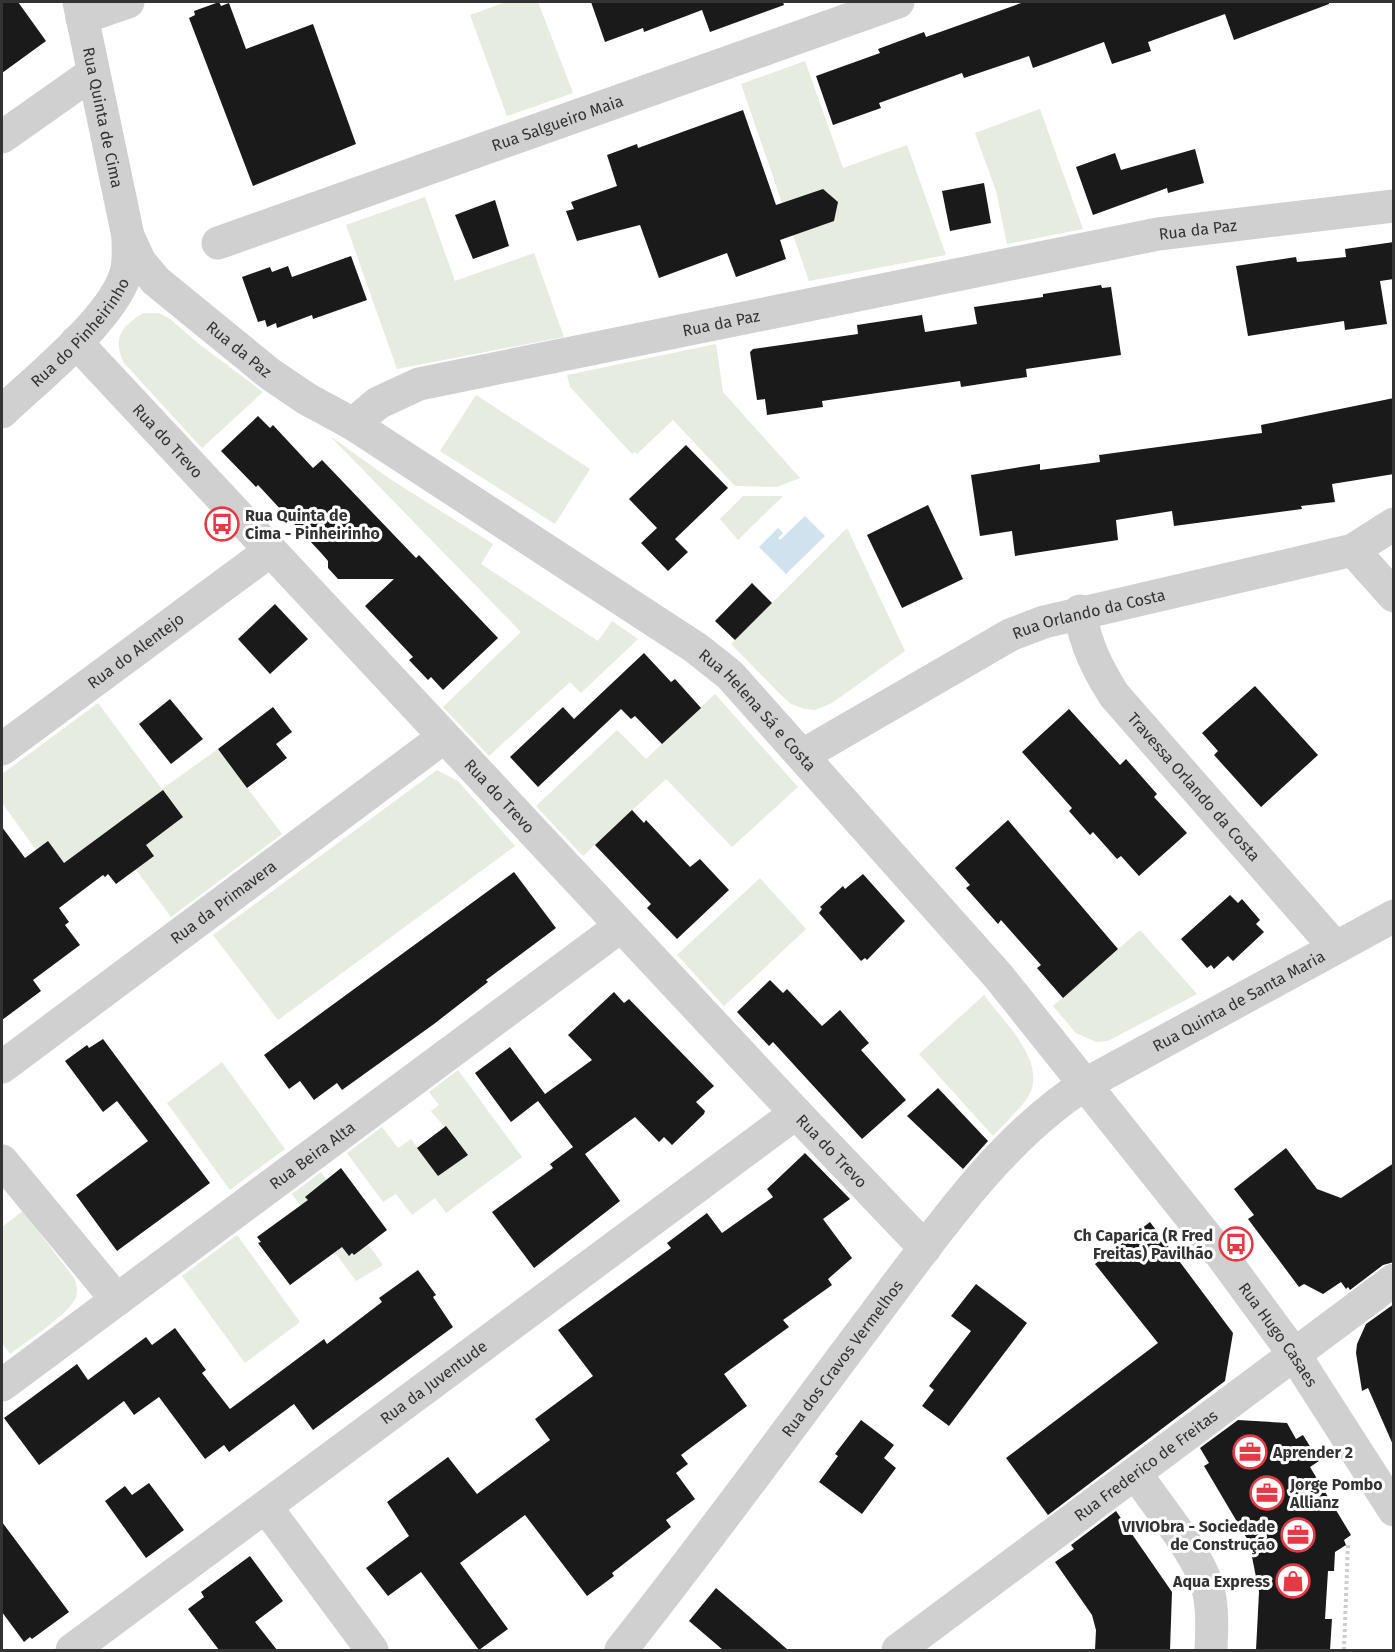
<svg xmlns="http://www.w3.org/2000/svg" width="1395" height="1652" font-family="'Fira Sans',sans-serif">
<style>
.green{fill:#e6ecdf}
.water{fill:#cfe2ee}
.building{fill:#1a1a1a}
.lines{fill:none;stroke-linecap:round;stroke-linejoin:round}
.path{stroke:#cdcdcd;stroke-width:4;stroke-dasharray:3 3;stroke-linecap:butt}
.minor{stroke:#d0d0d0;stroke-width:33}
.labels{text-anchor:middle;dominant-baseline:central;stroke-width:6;stroke-linejoin:round;paint-order:stroke}
.street-label{font-size:16px;fill:#333;stroke:#fff}
.poi-label{font-size:16px;font-weight:bold;fill:#333;stroke:#fff;text-anchor:start}
</style>
<rect width="100%" height="100%" fill="#fff"/>
<g class="green">
<polygon points="506,2 538,2 573,93 507,116 470,15"/>
<polygon points="805,61 843,168 907,145 946,255 809,281 741,84"/>
<polygon points="1040,109 1083,229 1007,244 996,191 975,133"/>
<polygon points="425,197 455,281 534,253 564,337 397,369 346,225"/>
<path d="M143,313H159L170,319L199,344L263,392L202,448L124,363C112,338 121,327 143,313Z"/>
<polygon points="716,344 723,392 800,478 777,487 735,486 673,420 637,454 635,452 632,454 570,387 567,375"/>
<polygon points="476,395 590,469 555,524 440,451"/>
<polygon points="330,436 390,479 493,544 481,564 598,641 612,621 638,639 581,693 570,682 489,756 443,707 521,632"/>
<polygon points="743,496 783,496 738,540 720,519"/>
<polygon points="847,528 905,651 832,703 815,710 805,709 791,704 781,695 731,644"/>
<polygon points="715,694 798,787 732,847 666,779 583,856 536,806 617,730 646,759"/>
<polygon points="98,703 162,789 218,749 282,834 171,917 107,831 52,872 2,803 2,774"/>
<polygon points="437,770 458,781 515,846 278,1020 213,935"/>
<polygon points="760,878 806,929 724,1006 677,955"/>
<polygon points="1140,930 1197,994 1108,1041 1096,1042 1076,1033 1053,1006"/>
<path d="M984,995C1003,1021 1049,1063 1028,1097C1019,1111 1004,1123 993,1136L919,1054Z"/>
<polygon points="222,1062 285,1149 230,1190 167,1103"/>
<polygon points="458,1070 522,1157 446,1213 435,1198 412,1215 396,1194 383,1202 347,1153 382,1127 398,1148 411,1139 438,1176 467,1154 431,1111 439,1105 429,1092"/>
<polygon points="321,1172 327,1181 306,1198 349,1255 354,1255 368,1244 383,1265 356,1281 292,1194"/>
<path d="M23,1211L74,1278C77,1285 78,1290 76,1297C70,1314 25,1342 10,1354L2,1343V1227Z"/>
<polygon points="237,1235 300,1322 245,1363 182,1276"/>
</g>
<polygon class="water" points="805,516 825,536 786,574 759,547 778,528 783,533 778,538 780,540"/>
<g class="building">
<polygon points="2,2 18,2 46,41 2,73"/>
<polygon points="219,2 221,6 229,3 246,49 313,24 356,144 253,186 189,18 195,15 194,11"/>
<polygon points="591,2 783,2 784,5 710,32 702,10 644,32 643,28 605,42"/>
<polygon points="1024,2 1329,2 1329,4 1234,40 1225,14 1148,42 1151,51 1112,64 1104,42 1033,68 1029,56 964,78 962,73 879,103 881,108 833,125 816,76 880,53 878,49 924,32 926,37"/>
<polygon points="743,110 776,205 823,189 838,202 834,221 780,240 786,259 736,277 727,253 659,278 640,225 577,241 566,211 574,209 571,202 617,186 607,155 637,144 638,148"/>
<polygon points="1195,149 1204,183 1168,193 1167,188 1093,215 1076,167 1115,153 1121,170"/>
<polygon points="984,183 991,223 950,231 942,191"/>
<polygon points="495,200 509,246 473,259 455,215"/>
<polygon points="1394,242 1394,279 1380,281 1387,324 1345,330 1344,321 1248,336 1236,266 1296,257 1297,262 1346,257 1345,249"/>
<polygon points="351,256 367,300 313,319 312,315 277,328 276,323 267,327 265,320 258,322 242,277 270,267 272,272 288,266 292,277"/>
<polygon points="1101,285 1102,288 1111,287 1121,355 1026,369 1027,377 961,387 960,381 822,401 823,407 767,415 765,399 757,400 750,352 753,349 858,334 857,325 922,315 925,332 977,324 974,307 1043,297 1043,294"/>
<polygon points="1394,398 1394,474 1332,484 1335,502 1301,506 1302,509 1174,526 1172,511 1116,520 1118,540 1015,556 1012,531 980,536 971,475 1040,464 1040,470 1100,462 1099,455 1262,433 1261,425"/>
<polygon points="258,416 270,428 273,425 313,468 322,460 416,558 419,555 498,638 443,690 431,677 428,680 409,660 413,657 365,606 394,579 338,579 328,568 328,561 322,554 258,485 256,487 221,451"/>
<polygon points="686,445 728,488 675,539 688,552 668,571 641,543 657,528 629,499"/>
<polygon points="928,505 963,579 902,608 867,535"/>
<polygon points="752,583 772,603 735,640 715,621"/>
<polygon points="275,604 308,639 270,674 238,639"/>
<polygon points="644,653 671,682 675,679 701,708 662,744 635,716 631,719 621,709 538,787 510,757 563,707 574,719"/>
<polygon points="1255,686 1318,755 1261,807 1214,755 1218,751 1202,733"/>
<polygon points="170,699 203,739 171,764 139,724"/>
<polygon points="273,707 292,732 276,744 287,758 247,788 218,749"/>
<polygon points="1069,709 1120,765 1126,759 1157,794 1154,797 1187,833 1139,876 1121,856 1117,859 1093,832 1090,835 1069,811 1072,808 1022,752"/>
<polygon points="163,790 183,817 146,845 154,856 116,884 108,874 105,877 103,875 59,908 69,922 65,925 80,945 33,980 41,991 2,1020 2,827 25,858 48,841 64,863"/>
<polygon points="632,810 644,823 646,820 690,867 700,859 729,890 677,939 647,908 651,904 595,845"/>
<polygon points="1008,820 1118,949 1063,998 1037,968 1041,965 1001,920 998,924 966,888 970,885 955,868"/>
<polygon points="514,872 556,928 486,980 488,982 434,1024 342,1090 337,1083 314,1100 300,1081 289,1089 264,1055"/>
<polygon points="863,874 905,921 867,960 865,958 861,961 819,913 822,909 820,907 843,886 845,889"/>
<polygon points="1230,895 1238,903 1242,899 1260,920 1256,924 1264,932 1233,961 1228,956 1214,969 1211,965 1207,968 1181,939"/>
<polygon points="770,980 783,993 787,989 822,1026 840,1010 869,1043 861,1050 906,1100 862,1139 773,1042 769,1046 737,1012"/>
<polygon points="614,992 624,1003 629,999 714,1086 696,1102 705,1111 704,1114 672,1145 664,1137 659,1142 635,1117 585,1154 620,1201 534,1268 492,1212 553,1168 550,1164 573,1147 538,1101 511,1122 475,1073 510,1047 545,1094 592,1060 568,1035"/>
<polygon points="103,1039 210,1183 117,1251 76,1195 148,1141 117,1101 103,1112 65,1061 87,1045 89,1048"/>
<polygon points="938,1088 988,1141 963,1169 907,1116"/>
<polygon points="446,1126 468,1155 438,1176 417,1148"/>
<polygon points="1286,1148 1317,1189 1341,1198 1394,1163 1394,1262 1383,1265 1350,1290 1348,1287 1346,1289 1341,1282 1323,1294 1304,1284 1299,1287 1248,1219 1254,1215 1234,1189"/>
<polygon points="805,1153 850,1199 823,1219 852,1258 828,1279 832,1285 783,1320 789,1327 724,1374 747,1406 681,1455 688,1464 676,1473 695,1499 666,1520 671,1527 612,1573 614,1576 587,1596 525,1515 460,1563 508,1629 479,1650 421,1572 388,1596 366,1568 409,1536 387,1502 448,1457 477,1494 550,1440 535,1419 593,1376 558,1330 671,1248 667,1243 707,1213 722,1233 773,1197 767,1189"/>
<polygon points="341,1168 387,1230 354,1255 352,1253 349,1256 342,1247 290,1285 258,1243 261,1242 257,1237 308,1200 305,1197"/>
<polygon points="1150,1222 1233,1333 1225,1381 1048,1515 1006,1458 1158,1343 1095,1264"/>
<polygon points="418,1270 436,1295 433,1297 453,1327 313,1430 294,1404 229,1452 224,1445 205,1459 159,1397 134,1415 124,1401 39,1465 4,1418 77,1364 88,1380 146,1337 152,1345 175,1328 206,1370 202,1373 230,1409 324,1339 327,1344 382,1302 379,1298"/>
<polygon points="976,1284 1027,1323 949,1426 922,1406 934,1390 929,1386 971,1331 951,1316"/>
<polygon points="1394,1304 1394,1447 1368,1388 1362,1391 1356,1353 1357,1344 1366,1324"/>
<polygon points="861,1420 894,1445 884,1458 896,1468 862,1514 819,1482 838,1456 835,1454"/>
<polygon points="1238,1420 1287,1423 1296,1439 1303,1435 1319,1461 1310,1467 1351,1535 1344,1540 1346,1545 1335,1552 1334,1571 1328,1571 1325,1619 1332,1619 1330,1650 1256,1650 1259,1592 1249,1542 1204,1466 1209,1463 1200,1448"/>
<polygon points="149,1483 184,1530 146,1558 105,1501 125,1486 132,1495"/>
<polygon points="1116,1511 1172,1592 1170,1650 1095,1650 1096,1630 1092,1615 1055,1562 1074,1549 1071,1545"/>
<polygon points="2,1522 69,1612 32,1639 30,1637 24,1642 2,1612"/>
<polygon points="250,1556 283,1601 255,1622 277,1650 219,1650 188,1609 204,1597 201,1592"/>
<polygon points="716,1588 788,1650 723,1650 689,1621"/>
</g>
<g class="lines">
<polyline class="path" points="1344,1650 1348,1544"/>
<g class="minor">
<path id="s1" d="M79,2L128,236L140,262L156,281L270,374L307,399L353,424L696,648L730,675L999,977L1222,1256L1294,1354L1394,1510"/>
<polyline points="82,18 128,2"/>
<polyline points="2,137 93,73"/>
<path id="s2" d="M218,243L898,2"/>
<path id="s3" d="M76,342L796,1113L925,1248"/>
<path id="s4" d="M2,412C36,379 119,314 127,268C129,258 128,246 128,236"/>
<path id="s5" d="M353,424L378,403L419,384L1158,234L1394,206"/>
<polyline points="1353,550 1394,596"/>
<path id="s6" d="M1080,611C1085,644 1097,668 1114,695L1334,946"/>
<path id="s7" d="M2,749L270,551"/>
<path id="s8" d="M803,755L1010,635L1044,622L1353,550L1394,524"/>
<path id="s9" d="M2,1067L444,737"/>
<polyline points="2,1161 117,1300"/>
<path id="s10" d="M2,1385L621,926"/>
<path d="M1136,1474C1157,1505 1196,1551 1207,1585C1213,1606 1212,1629 1211,1650"/>
<polyline points="266,1507 372,1650"/>
<path id="s11" d="M72,1650L796,1113"/>
<path id="s12" d="M621,1650C706,1543 787,1431 869,1322C932,1239 996,1142 1084,1085L1394,916"/>
<path id="s13" d="M898,1650L1394,1280"/>
</g>
</g>
<defs>
<symbol id="bus-ring" viewBox="-11 -11 22 22"><circle r="9.5" fill="#fff" stroke="#e63946" stroke-width="1.5"/><path d="M-5-6H5V4H4V6H2V4H-2V6H-4V4H-5ZM-3.5-4V0h7V-4ZM-3.5 1.2v1.5H-2V1.2ZM2 1.2v1.5H3.5V1.2Z" fill="#e63946"/></symbol>
<symbol id="office-ring" viewBox="-11 -11 22 22"><circle r="9.5" fill="#fff" stroke="#e63946" stroke-width="1.5"/><path d="M-6-3h4V-5.5h4V-3h4V5H-6ZM-1-4.5V-3h2v-1.5ZM-6 0V1H6V0Z" fill="#e63946"/></symbol>
<symbol id="shop-ring" viewBox="-11 -11 22 22"><circle r="9.5" fill="#fff" stroke="#e63946" stroke-width="1.5"/><path d="M-5-2.5h2.3a2.7 3.5 0 0 1 5.4 0H5L5.5 6h-11ZM-1.5-2.5h3a1.5 2.3 0 0 0-3 0Z" fill="#e63946"/></symbol>
</defs>
<g fill-rule="evenodd">
<use href="#bus-ring" x="203" y="505" width="38" height="38"/>
<use href="#bus-ring" x="1217" y="1225" width="38" height="38"/>
<use href="#office-ring" x="1231" y="1433" width="38" height="38"/>
<use href="#office-ring" x="1248" y="1474" width="38" height="38"/>
<use href="#office-ring" x="1279" y="1516" width="38" height="38"/>
<use href="#shop-ring" x="1274" y="1562" width="38" height="38"/>
</g>
<g class="labels">
<g class="street-label">
<text stroke="none"><textPath href="#s1" startOffset="118">Rua Quinta de Cima</textPath></text>
<text stroke="none"><textPath href="#s2" startOffset="360">Rua Salgueiro Maia</textPath></text>
<text stroke="none"><textPath href="#s5" startOffset="872">Rua da Paz</textPath></text>
<text stroke="none"><textPath href="#s5" startOffset="386">Rua da Paz</textPath></text>
<text stroke="none"><textPath href="#s4" startOffset="112">Rua do Pinheirinho</textPath></text>
<text stroke="none"><textPath href="#s1" startOffset="400">Rua da Paz</textPath></text>
<text stroke="none"><textPath href="#s3" startOffset="135">Rua do Trevo</textPath></text>
<text stroke="none"><textPath href="#s8" startOffset="321">Rua Orlando da Costa</textPath></text>
<text stroke="none"><textPath href="#s7" startOffset="166">Rua do Alentejo</textPath></text>
<text stroke="none"><textPath href="#s1" startOffset="1034">Rua Helena Sá e Costa</textPath></text>
<text stroke="none"><textPath href="#s6" startOffset="213">Travessa Orlando da Costa</textPath></text>
<text stroke="none"><textPath href="#s3" startOffset="621">Rua do Trevo</textPath></text>
<text stroke="none"><textPath href="#s9" startOffset="276">Rua da Primavera</textPath></text>
<text stroke="none"><textPath href="#s12" startOffset="909">Rua Quinta de Santa Maria</textPath></text>
<text stroke="none"><textPath href="#s3" startOffset="1107">Rua do Trevo</textPath></text>
<text stroke="none"><textPath href="#s10" startOffset="386">Rua Beira Alta</textPath></text>
<text stroke="none"><textPath href="#s1" startOffset="1848">Rua Hugo Casaes</textPath></text>
<text stroke="none"><textPath href="#s12" startOffset="366">Rua dos Cravos Vermelhos</textPath></text>
<text stroke="none"><textPath href="#s11" startOffset="450">Rua da Juventude</textPath></text>
<text stroke="none"><textPath href="#s13" startOffset="309">Rua Frederico de Freitas</textPath></text>
</g>
<g class="poi-label">
<text x="245" y="515">Rua Quinta de<tspan x="245" dy="18">Cima - Pinheirinho</tspan></text>
<text x="1213" y="1235" text-anchor="end">Ch Caparica (R Fred<tspan x="1213" dy="18">Freitas) Pavilhão</tspan></text>
<text x="1273" y="1452">Aprender 2</text>
<text x="1290" y="1484">Jorge Pombo<tspan x="1290" dy="18">Allianz</tspan></text>
<text x="1275" y="1526" text-anchor="end">VIVIObra - Sociedade<tspan x="1275" dy="18">de Construção</tspan></text>
<text x="1270" y="1581" text-anchor="end">Aqua Express</text>
</g>
</g>
<rect width="1395" height="1652" fill="none" stroke="#333333" stroke-width="6"/>
</svg>
